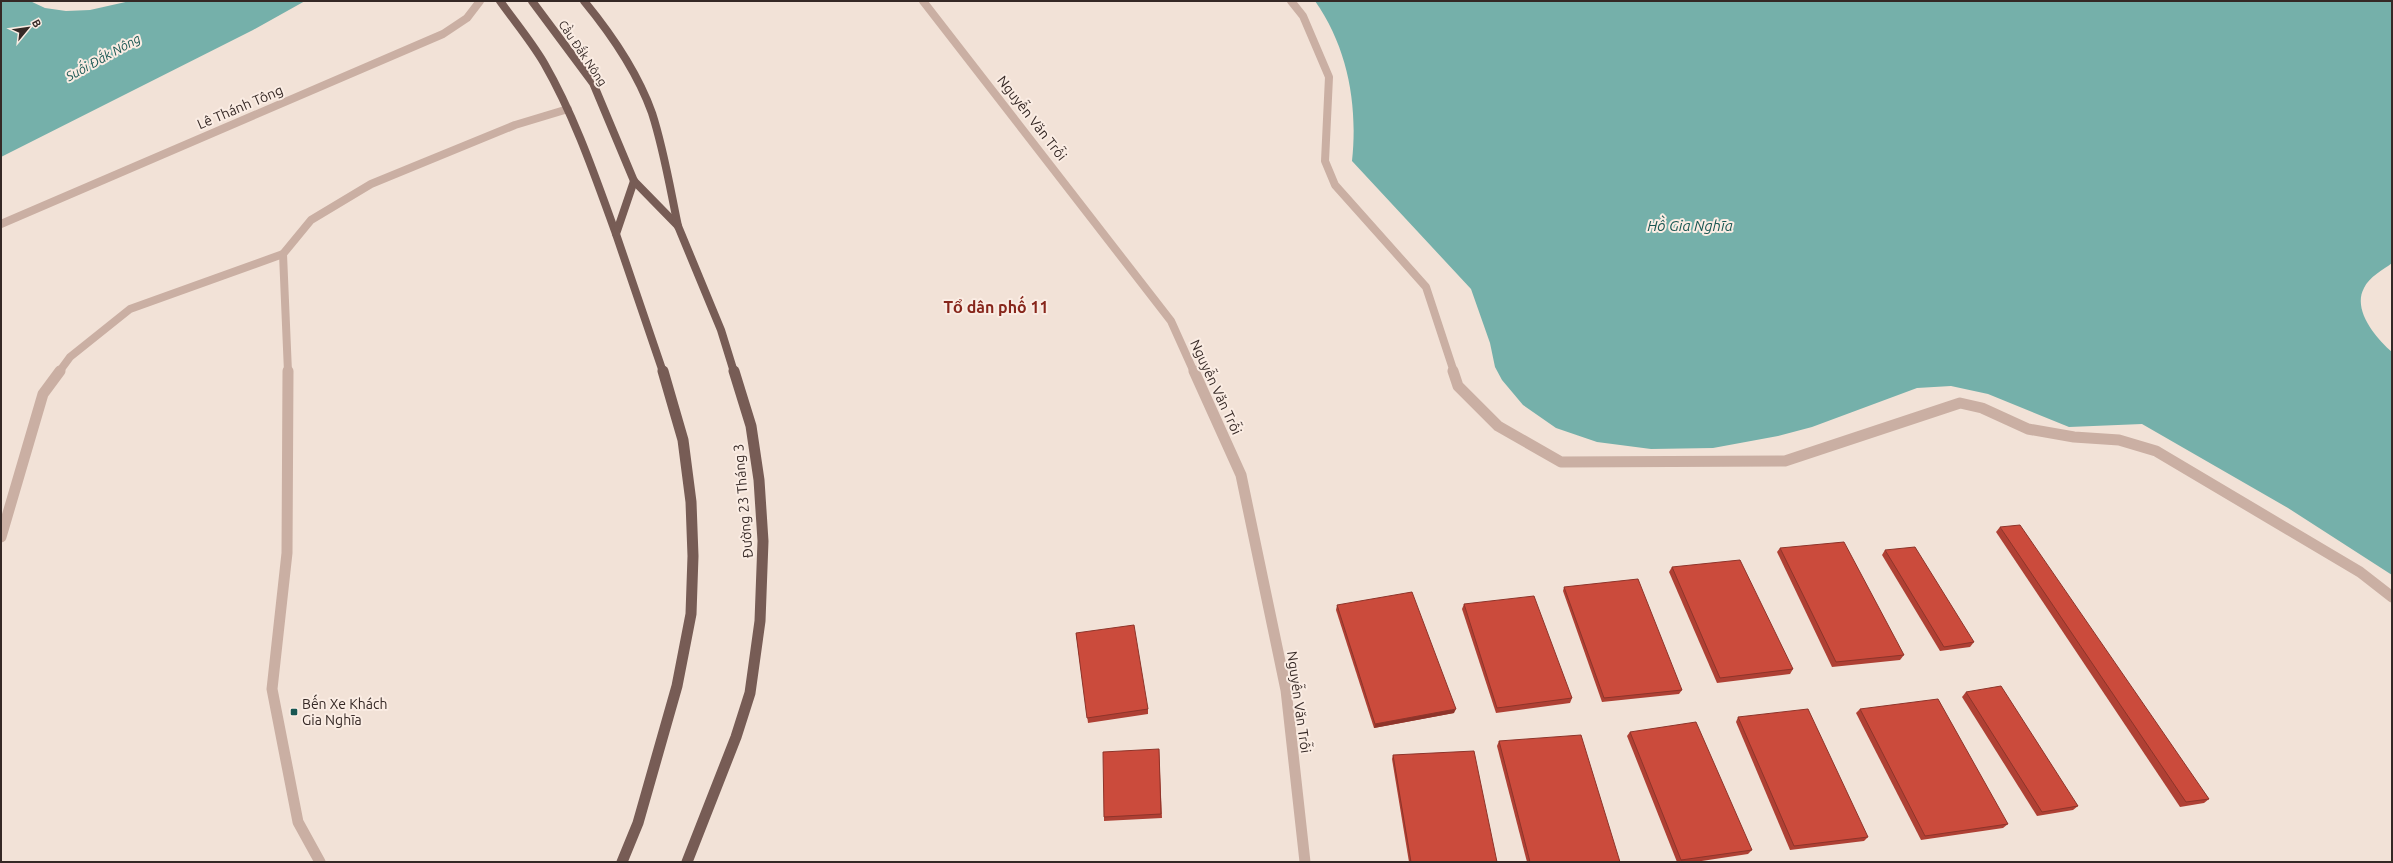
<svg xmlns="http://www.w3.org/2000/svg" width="2393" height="863" font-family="Ubuntu,sans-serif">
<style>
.water{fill:#75b0aa}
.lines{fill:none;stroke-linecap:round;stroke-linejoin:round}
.minor-far1{stroke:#caafa3;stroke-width:8}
.minor{stroke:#caafa3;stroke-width:11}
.tertiary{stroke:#caafa3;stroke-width:8}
.primary-far1{stroke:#775c55;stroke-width:8}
.primary{stroke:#775c55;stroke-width:11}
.wall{fill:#af4034}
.shaded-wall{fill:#8e342a}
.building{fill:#cb4b3c;stroke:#8e342a}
.poi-dot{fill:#195753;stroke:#faece3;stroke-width:1.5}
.labels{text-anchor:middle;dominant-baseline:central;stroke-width:4;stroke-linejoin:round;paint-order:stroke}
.far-street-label{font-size:12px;fill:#352825;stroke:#faece3}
.far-water-label{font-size:13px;font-style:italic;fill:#195753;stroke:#faece3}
.street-label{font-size:14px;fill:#352825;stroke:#faece3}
.poi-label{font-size:14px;fill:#352825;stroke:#faece3;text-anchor:start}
.water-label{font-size:15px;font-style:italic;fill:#195753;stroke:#faece3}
.quarter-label{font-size:16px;font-weight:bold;fill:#87261b;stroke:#faece3}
</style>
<rect width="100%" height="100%" fill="#f2e2d7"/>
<g class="water">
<polygon points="1,1 30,1 45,8 66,11 90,10 130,1 305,1 253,30 1,157"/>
<path d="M1315,1H2392V263C2383,270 2369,277 2364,288C2352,310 2376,338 2392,352V575L2288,508L2142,424L2069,427L1988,394L1951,386L1917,388L1812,427L1778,436L1713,448L1651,449L1597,442L1556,428L1523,405L1502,380L1495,367L1490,343L1471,289L1352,161C1358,105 1348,48 1315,1Z"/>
</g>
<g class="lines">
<g class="minor-far1">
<polyline points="923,1 1171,321 1194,372"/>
<polyline points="1291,1 1303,16 1329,77 1325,161 1335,185 1426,287 1454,372"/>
<polyline points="59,372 70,357 130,309 283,254"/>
<polyline points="288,372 283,254 311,220 371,184 515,125 568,109"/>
</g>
<g class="minor">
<polyline points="288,371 287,553 272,689 298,822 320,862"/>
<polyline points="1194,371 1241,475 1286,690 1305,862"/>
<polyline points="1453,371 1458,386 1498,426 1561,462 1785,461 1960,403 1982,408 2028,429 2074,437 2119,440 2156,451 2360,572 2392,597"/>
<polyline points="1,537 43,394 60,371"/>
</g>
<polyline class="tertiary" points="1,224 443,34 467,18 480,1"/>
<g class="primary-far1">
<path d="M500,1C515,22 531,41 544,63C575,117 595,176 616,234"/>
<polyline points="532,1 593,83 634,181 678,226 721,330 734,372"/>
<path d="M584,1C612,35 637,71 652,113C664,150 670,188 678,226"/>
<polyline points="634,181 616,234 663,372"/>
</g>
<g class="primary">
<polyline points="622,862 638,823 677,686 691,614 693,556 691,502 683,440 663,371"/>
<polyline points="687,862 736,737 750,693 760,621 763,541 759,480 751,426 734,371"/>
</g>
</g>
<g class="wall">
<polygon points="2000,527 2209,799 2204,803 2180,807 1996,532"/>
<polygon points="1780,548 1904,655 1900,660 1832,667 1777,552"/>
<polygon points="1885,550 1974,642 1970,647 1940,651 1882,555"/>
<polygon points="1672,567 1793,669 1790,674 1717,683 1669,572"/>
<polygon points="1564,587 1682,690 1679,694 1602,702 1563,591"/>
<polygon points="1464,604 1572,698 1570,703 1496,713 1462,609"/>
<polygon points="1337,605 1454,713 1374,728 1336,610"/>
<polygon points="1076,633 1148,709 1148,714 1088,723"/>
<polygon points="1966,692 2078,806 2073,810 2037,816 1962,697"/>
<polygon points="1860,709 2008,824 2003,828 1921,840 1856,713"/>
<polygon points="1738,717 1868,837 1864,841 1790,850 1736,722"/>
<polygon points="1630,732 1752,850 1748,854 1695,862 1677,862 1627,736"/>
<polygon points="1499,741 1620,862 1527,862 1497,746"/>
<polygon points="1159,749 1162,818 1104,821 1104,817"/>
<polygon points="1393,755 1497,862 1409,862 1392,759"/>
</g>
<polygon class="shaded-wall" points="1456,709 1454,713 1374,728 1375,724"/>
<g class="building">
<polygon points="2020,525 2209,799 2186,802 2000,527"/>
<polygon points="1844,542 1904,655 1836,662 1780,548"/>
<polygon points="1915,547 1974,642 1944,647 1885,550"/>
<polygon points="1740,560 1793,669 1720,678 1672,567"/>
<polygon points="1638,579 1682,690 1604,698 1564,587"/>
<polygon points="1412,592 1456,709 1375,724 1337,605"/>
<polygon points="1534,596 1572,698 1497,708 1464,604"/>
<polygon points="1134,625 1148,709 1087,718 1076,633"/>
<polygon points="2001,686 2078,806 2042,812 1966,692"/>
<polygon points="1938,699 2008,824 1925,836 1860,709"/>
<polygon points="1808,709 1868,837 1794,846 1738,717"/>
<polygon points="1696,722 1752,850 1681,860 1630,732"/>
<polygon points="1581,735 1620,862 1530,862 1499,741"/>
<polygon points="1159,749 1161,814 1104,817 1103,752"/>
<polygon points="1474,751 1497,862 1411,862 1393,755"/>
</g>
<rect class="poi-dot" x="290" y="708" width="8" height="8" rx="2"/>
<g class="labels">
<g class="far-street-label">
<text transform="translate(583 53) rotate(56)">Cầu Đắk Nông</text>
</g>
<g class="far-water-label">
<text transform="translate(103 57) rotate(-29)">Suối Đắk Nông</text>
</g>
<g class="street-label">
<text transform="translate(240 107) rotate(-23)">Lê Thánh Tông</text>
<text transform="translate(1032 118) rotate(52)">Nguyễn Văn Trỗi</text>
<text transform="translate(1216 387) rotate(65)">Nguyễn Văn Trỗi</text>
<text transform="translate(743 501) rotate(-95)">Đường 23 Tháng 3</text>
<text transform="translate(1299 702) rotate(82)">Nguyễn Văn Trỗi</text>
</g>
<g class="poi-label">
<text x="302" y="704">Bến Xe Khách<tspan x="302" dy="16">Gia Nghĩa</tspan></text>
</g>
<g class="water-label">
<text x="1690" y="225">Hồ Gia Nghĩa</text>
</g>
<g class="quarter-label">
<text x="996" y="307">Tổ dân phố 11</text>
</g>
</g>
<rect width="2393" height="863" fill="none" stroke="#352825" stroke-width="4"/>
<g transform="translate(28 28) rotate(61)" stroke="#faece3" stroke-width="3" paint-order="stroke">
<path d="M0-3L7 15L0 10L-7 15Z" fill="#352825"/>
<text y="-6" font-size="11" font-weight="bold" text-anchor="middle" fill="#352825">B</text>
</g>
</svg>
